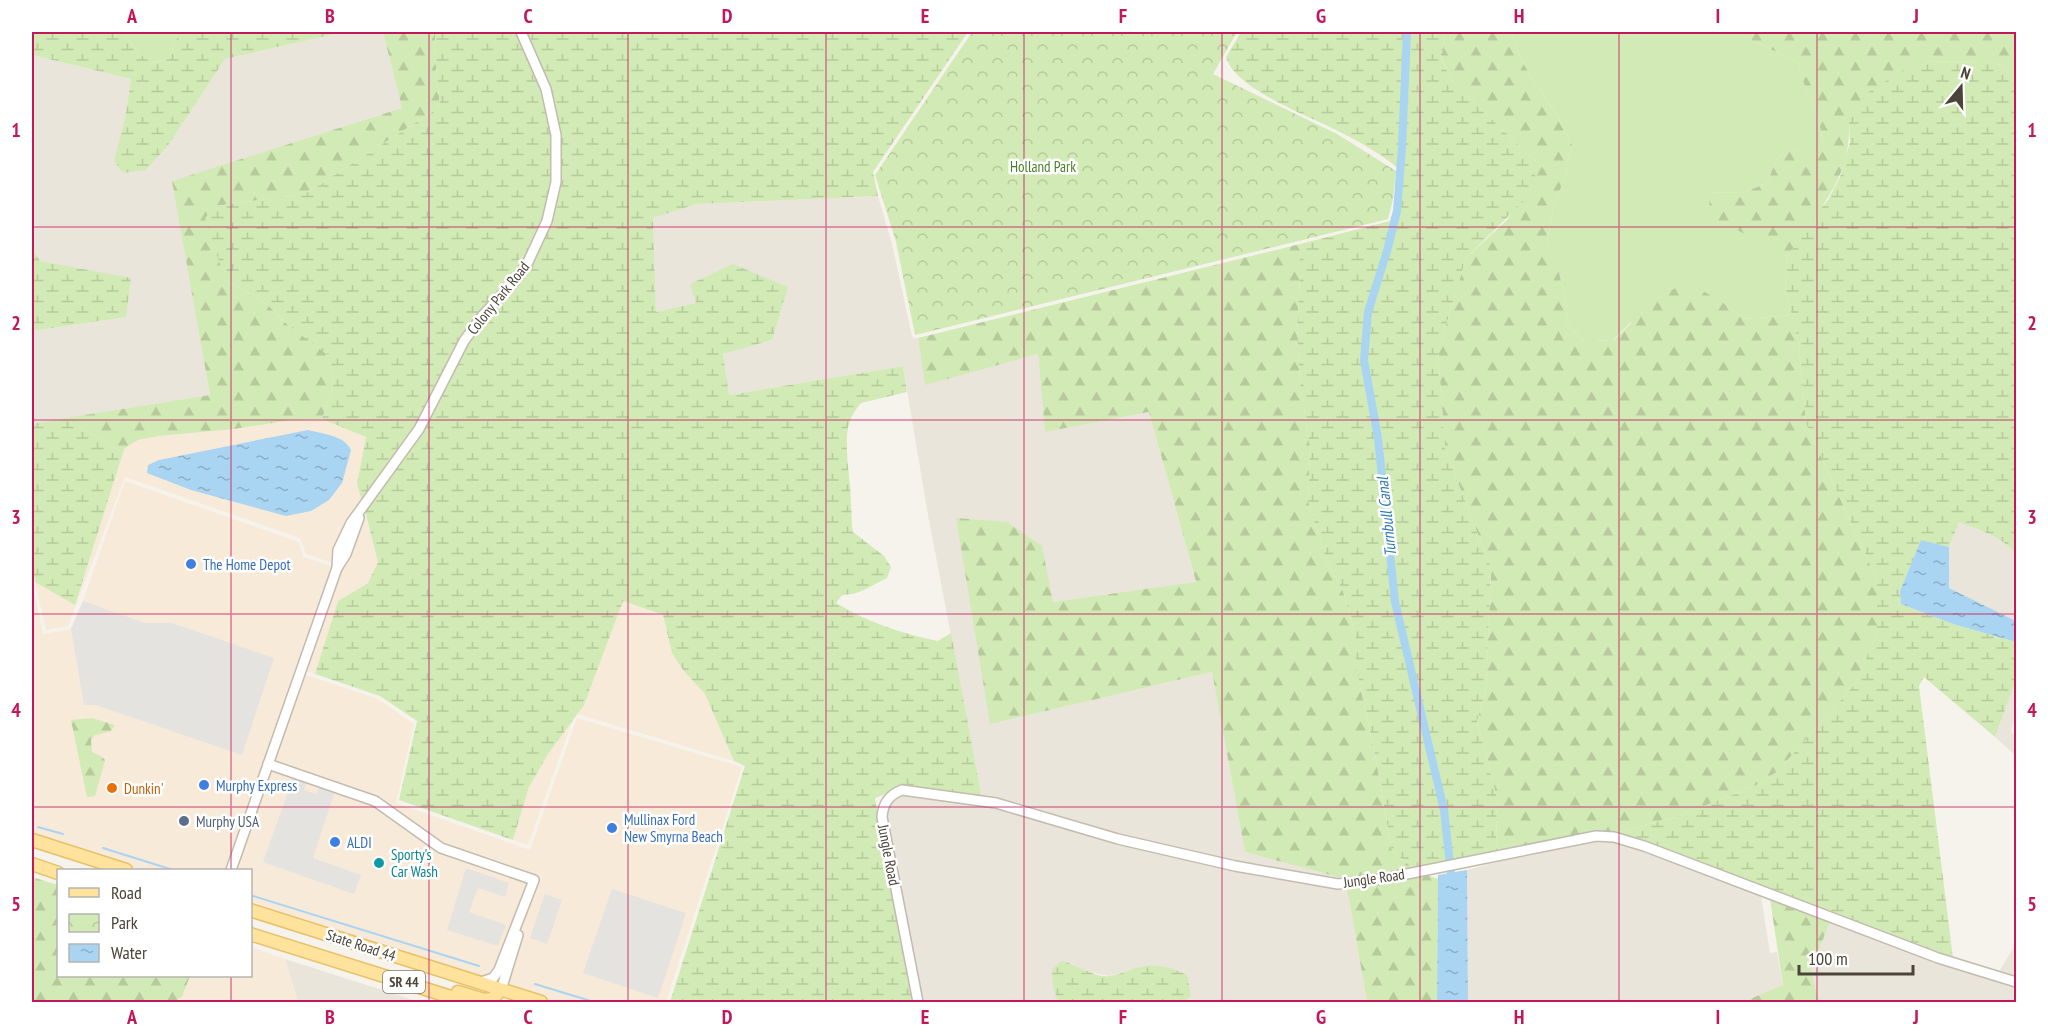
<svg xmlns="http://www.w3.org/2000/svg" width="2048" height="1034" font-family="'PT Sans Narrow',sans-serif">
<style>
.residential{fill:#eae5da}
.commercial{fill:#f7ead8;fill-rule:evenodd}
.green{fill:#d2eab5}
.forest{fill:url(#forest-firs)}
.wetland{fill:url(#wetland-marsh)}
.park{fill:url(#park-crowns)}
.parking{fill:#e5e3e0}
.water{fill:url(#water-ripples)}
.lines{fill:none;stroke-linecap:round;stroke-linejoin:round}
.stream{stroke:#a9d4f2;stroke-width:2}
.canal{stroke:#a9d4f2;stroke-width:8}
.tertiary-casing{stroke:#c2bbae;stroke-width:12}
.primary-casing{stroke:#e6c16a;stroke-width:15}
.tertiary{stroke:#fff;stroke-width:9}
.primary{stroke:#ffe39c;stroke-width:12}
.grid{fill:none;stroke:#c2185b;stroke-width:1.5;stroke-opacity:0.55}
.shop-dot{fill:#3f7fe0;stroke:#fff;stroke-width:2}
.food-dot{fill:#e8710a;stroke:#fff;stroke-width:2}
.service-dot{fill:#5c6f8a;stroke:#fff;stroke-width:2}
.culture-dot{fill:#0f9aa8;stroke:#fff;stroke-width:2}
.labels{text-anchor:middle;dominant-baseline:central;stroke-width:5;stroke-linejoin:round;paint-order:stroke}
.shield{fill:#fff;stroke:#817c74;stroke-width:1.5}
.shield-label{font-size:14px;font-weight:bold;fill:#4b4439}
.park-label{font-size:15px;fill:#4a7f2a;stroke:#fff}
.street-label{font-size:15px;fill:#4b4439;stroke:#fff}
.shop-label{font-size:15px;fill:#366cbe;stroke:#fff;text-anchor:start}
.food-label{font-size:15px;fill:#c56008;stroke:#fff;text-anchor:start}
.service-label{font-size:15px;fill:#4e5e75;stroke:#fff;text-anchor:start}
.culture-label{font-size:15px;fill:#0d838f;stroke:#fff;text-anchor:start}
.water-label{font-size:16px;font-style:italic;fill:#2e7ab2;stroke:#fff}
.neatline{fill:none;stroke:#c2185b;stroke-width:2}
.grid-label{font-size:20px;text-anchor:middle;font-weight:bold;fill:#c2185b}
</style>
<defs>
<pattern id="forest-firs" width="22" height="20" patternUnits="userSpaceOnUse" patternTransform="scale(1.5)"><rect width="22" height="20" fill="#d2eab5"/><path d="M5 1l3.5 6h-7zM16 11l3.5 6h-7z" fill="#b6ca9c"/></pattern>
<pattern id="wetland-marsh" width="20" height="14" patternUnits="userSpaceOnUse" patternTransform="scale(1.5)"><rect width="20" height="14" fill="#d2eab5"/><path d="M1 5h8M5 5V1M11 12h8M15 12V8" fill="none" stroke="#b6ca9c"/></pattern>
<pattern id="park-crowns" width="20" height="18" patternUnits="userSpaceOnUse" patternTransform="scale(1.5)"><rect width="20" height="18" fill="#d2eab5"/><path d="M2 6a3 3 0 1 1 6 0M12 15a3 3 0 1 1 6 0" fill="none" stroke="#b6ca9c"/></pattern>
<pattern id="water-ripples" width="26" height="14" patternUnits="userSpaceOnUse" patternTransform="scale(1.5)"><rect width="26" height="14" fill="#a9d4f2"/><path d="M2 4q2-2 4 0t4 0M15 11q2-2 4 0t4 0" fill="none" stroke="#8caec5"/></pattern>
</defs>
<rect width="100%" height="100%" fill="#f6f3ec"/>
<g class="residential">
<polygon points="344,32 383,32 402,108 173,181 210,395 32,424 32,331 125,317 130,279 40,261 32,249 32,55 131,79 125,119 146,170 167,147 225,59"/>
<polygon points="878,196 892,244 912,336 914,338 918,338 925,384 1038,354 1045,432 1149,412 1196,583 1053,602 990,724 1212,672 1245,852 1345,879 1338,879 1236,862 1119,835 1001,799 978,796 981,793 928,515 903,366 729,395 723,354 772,340 696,303 656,312 653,218 697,204"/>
<polygon points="1959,522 1997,537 2008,543 2016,554 2016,621 1949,588 1949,547"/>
<polygon points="2016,680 2016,712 2011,731 2016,738 2016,756 1995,737"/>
<polygon points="903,794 995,807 1117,843 1234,871 1337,888 1347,887 1367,1002 1185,1002 1191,996 1146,966 1109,976 1085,971 1071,963 1053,987 1058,1002 922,1002 886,817 890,802"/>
<polygon points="1596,840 1613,841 1643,850 1761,896 1770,953 1777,952 1783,986 1743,1002 1468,1002 1467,870 1543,850"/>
<polygon points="1830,921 1937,962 2016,986 2016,1002 1819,1002 1811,971"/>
<polygon points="2016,943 2016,977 1999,972"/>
<polygon points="285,959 420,1002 298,1002"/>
</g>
<g class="commercial">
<path d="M322,419L366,437L357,484L362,501L333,563L306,554L300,538L125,477L68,626L46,630L35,582L75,604L125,448L138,440L159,436L234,429L292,420ZM203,452L191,490L159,460Z"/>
<polygon points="125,481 299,542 303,557 337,568 300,673 378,699 414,724 396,803 530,850 577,718 742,767 666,1002 537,1002 251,910 250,870 126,870 32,841 32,581 43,634 71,629 83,601"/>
<polygon points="365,513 378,562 368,583 338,601 315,674 305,671 339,572 350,555"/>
<polygon points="623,601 663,616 672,653 683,670 705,694 734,761 577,714 584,705"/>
<polygon points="573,719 528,845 513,840 529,787 548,754"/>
<polygon points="251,947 285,959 298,1002 173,1002 182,997 190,976 250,976"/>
</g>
<g class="green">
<polygon points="122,32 179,32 170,58 151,63 138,53"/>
<path d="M1512,32H1734L1798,62L1804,84L1818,116L1823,144L1794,150L1777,158L1767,183L1745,192L1709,193L1753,237L1788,256L1785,287L1792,315L1744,319L1722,302L1630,323L1613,340L1584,341L1566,323L1567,309L1559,272L1547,243L1553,208L1563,182L1572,145C1566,133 1561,121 1554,111C1538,86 1517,61 1512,32Z"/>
</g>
<g class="forest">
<polygon points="383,32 436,32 434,47 440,107 305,194 216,206 225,280 268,305 288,325 327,354 334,383 322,419 292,420 234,429 159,436 138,440 125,448 123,453 66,418 210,395 172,181 402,108"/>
<path d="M1445,32H1512C1517,61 1538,86 1554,111C1561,121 1566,133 1572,145L1563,182L1553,208L1547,242L1559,272L1567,309L1566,323L1584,341L1614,340L1658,297L1687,282L1722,302L1744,319L1792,315L1799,345L1806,423L1877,580V633L1856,683L1777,772L1755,786L1679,816L1615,833L1596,831L1496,851L1497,798L1477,721L1486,689L1491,568L1445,449L1438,352L1466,258L1508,219L1536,162L1451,80L1440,54L1442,53Z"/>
<path d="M1734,32H2016V83L2001,65L1984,61L1923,62L1849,121C1852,181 1817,209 1788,256L1710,216L1709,193L1745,192L1767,183L1777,158L1794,150L1823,143L1818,116L1804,84L1798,62Z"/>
<polygon points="1300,244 1300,278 1297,332 1300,384 1310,446 1308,501 1327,562 1343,591 1356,638 1356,667 1375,754 1392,851 1413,868 1381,875 1345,879 1245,852 1212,672 990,724 956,518 1007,522 1042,546 1053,602 1196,582 1149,412 1045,432 1038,354 925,385 918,338"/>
<polygon points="92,718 115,725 111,731 95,735 91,740 92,752 102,757 105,760 95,796 87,797 71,720"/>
<polygon points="1424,874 1438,879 1437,1002 1367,1002 1347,887 1382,884"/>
<polygon points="32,877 58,885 58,976 190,976 182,997 173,1002 125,1002 124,1001 32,1002"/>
<polygon points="1770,899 1830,921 1811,971 1819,1002 1743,1002 1783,985"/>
</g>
<g class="wetland">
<polygon points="32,32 122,32 138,53 152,63 170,58 179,32 344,32 225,59 167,147 146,170 123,173 114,161 125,119 131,79 32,55"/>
<path d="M436,32H517C523,52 535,70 542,90C560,146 555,211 524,261C508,289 481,308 463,335C443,363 434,398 415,428C399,453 378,476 362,501L357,484L366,437L322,419L334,383L327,354L288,325L268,305L225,280L205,218L215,206L305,194L440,107L434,47Z"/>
<path d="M525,32H968L873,172L878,196L697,204L653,218L656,312L696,303L690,284L733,264L788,287L772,340L723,354L729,395L903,366L907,392L861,403C855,410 850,418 848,428C844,450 851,481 851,504C852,514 851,522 853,532L884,556L891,567L887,578C870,586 860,595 842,595L836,603C867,622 903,634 938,641L951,633L981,793L978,796L903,786C893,789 885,795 875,798L912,1002H670L745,766L734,761L705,694L683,670L672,653L663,615L623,601L584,705L548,754L529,787L513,840L399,800L417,721L380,696L315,674L338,601L368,583L378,562L365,511L422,431L435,410L461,353L486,318L517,285L531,265L550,222L560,182V134L550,87Z"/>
<path d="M1241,32H1445L1442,53L1440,55L1451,80L1536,162L1534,191L1466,258L1438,352L1445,449L1491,568L1486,689L1477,721L1497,798L1496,851L1413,868L1392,851L1375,754L1356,667V638L1343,591L1327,562L1308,501L1310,446L1300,384L1297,332L1300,278V244L1390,221L1397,200L1399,169C1381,154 1357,140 1336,130C1307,115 1235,89 1226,57Z"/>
<path d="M1984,61L2001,65L2016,83V554C2002,536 1981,531 1959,522L1949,547L1921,541L1900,591L1901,604L1953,624L2016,642V680L1995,737L1924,677L1919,686L1953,958L1646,842L1615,833L1679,816L1755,786L1777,772L1856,683L1877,633V580L1806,423L1799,345L1785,287L1788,256L1806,226L1828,200L1840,177L1850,142L1849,121L1867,93L1913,64L1923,62Z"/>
<polygon points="32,249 40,261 131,278 126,317 32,331"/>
<polygon points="66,418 123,453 75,605 35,582 32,564 32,424"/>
<path d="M1061,961C1078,964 1093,978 1110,976C1123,974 1134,967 1146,966C1161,964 1174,969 1187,975L1191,996L1185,1002H1058L1053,987L1052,970Z"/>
</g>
<polygon class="park" points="972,32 1237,32 1213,74 1337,134 1396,171 1393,199 1388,219 915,335 896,242 875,175"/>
<g class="parking">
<polygon points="83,601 145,623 172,623 274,658 242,755 96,705 84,705 71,629"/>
<polygon points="295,773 308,778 304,790 316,794 321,782 336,788 313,858 361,875 354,894 263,862"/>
<polygon points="466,868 509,883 505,897 478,888 469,912 506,925 498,946 447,930"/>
<polygon points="612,889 686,913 658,998 583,973"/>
<polygon points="545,894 562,900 547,944 530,938"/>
</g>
<g class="water">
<path d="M308,430C323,434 344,435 351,450L342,483L329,500L311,511L286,516L191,490L147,473L148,465L159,460Z"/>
<polygon points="1921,540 1949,547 1949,588 2016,621 2016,642 1953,624 1901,604 1900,591"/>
<polygon points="1467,870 1468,1002 1437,1002 1438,875"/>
</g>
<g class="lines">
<g class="stream">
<polyline points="38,827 63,834"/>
<polyline points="103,848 173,870"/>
<polyline points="250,895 479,966"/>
<polyline points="535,984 594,1002"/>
</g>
<polyline class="canal" points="1407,32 1402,147 1397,211 1387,251 1368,312 1364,360 1378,438 1395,602 1444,810 1452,883"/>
<defs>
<g id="tertiary">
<polyline points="337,568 338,550 351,523 419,429 464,341 483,315 514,282 528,262 547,221 556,182 556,135 546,89 521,32"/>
<polyline points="268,764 375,801 441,848 534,880 499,970 493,978 479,983"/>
<polyline points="231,870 337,568 346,554 359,518"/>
<polyline points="501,990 518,935"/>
<path d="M918,1002L882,817C883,803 889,795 902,790L996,803L1118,839L1235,866L1338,884L1382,879L1596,836L1614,837L1644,846L1938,958L2016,982"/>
</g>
<g id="primary">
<polyline points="32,840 126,870"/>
<polyline points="32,864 58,873"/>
<polyline points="250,910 541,1002"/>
<polyline points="250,934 467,1002"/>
<polyline points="458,992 484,1000 492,999 501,990"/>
</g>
</defs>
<use href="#tertiary" class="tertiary-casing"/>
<use href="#primary" class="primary-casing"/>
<use href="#tertiary" class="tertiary"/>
<use href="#primary" class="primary"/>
</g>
<path class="grid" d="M231,32V870M429,32V1002M628,32V1002M826,32V1002M1024,32V1002M1222,32V1002M1420,32V1002M1619,32V1002M1817,32V1002M32,227H2016M32,420H2016M32,614H2016M32,807H2016M231,976V1002"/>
<g class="shop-dot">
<circle cx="191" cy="564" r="6"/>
<circle cx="204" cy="785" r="6"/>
<circle cx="612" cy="828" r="6"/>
<circle cx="335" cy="842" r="6"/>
</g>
<circle class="food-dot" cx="112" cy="788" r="6"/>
<circle class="service-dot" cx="184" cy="821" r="6"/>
<circle class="culture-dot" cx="379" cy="863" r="6"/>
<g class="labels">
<rect class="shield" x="383" y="971" width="42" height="22" rx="4.5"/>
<g class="shield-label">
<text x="404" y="982">SR 44</text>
</g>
<g class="park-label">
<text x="1043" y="166">Holland Park</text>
</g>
<g class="street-label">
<text transform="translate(498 298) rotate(-51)">Colony Park Road</text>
<text transform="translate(889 855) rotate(79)">Jungle Road</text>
<text transform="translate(1374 878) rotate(-8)">Jungle Road</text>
<text transform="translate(361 945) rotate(18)">State Road 44</text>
</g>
<g class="shop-label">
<text x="203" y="564">The Home Depot</text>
<text x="216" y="785">Murphy Express</text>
<text x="624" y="819">Mullinax Ford<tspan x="624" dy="17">New Smyrna Beach</tspan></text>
<text x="347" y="842">ALDI</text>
</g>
<g class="food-label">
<text x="124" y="788">Dunkin'</text>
</g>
<g class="service-label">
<text x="196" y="821">Murphy USA</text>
</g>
<g class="culture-label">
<text x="391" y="854">Sporty's<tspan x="391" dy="17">Car Wash</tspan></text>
</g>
<g class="water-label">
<text transform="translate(1386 517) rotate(-96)">Turnbull Canal</text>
</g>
</g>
<rect width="2048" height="1034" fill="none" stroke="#ffffff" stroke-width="66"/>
<rect x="57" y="869" width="195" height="108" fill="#ffffff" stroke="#b7b4b0" stroke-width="1.5"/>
<rect x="69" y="888" width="30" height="9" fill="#ffe39c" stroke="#b7b4b0" stroke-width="1.5"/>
<text x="111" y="899" font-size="18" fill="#4b4439">Road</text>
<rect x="69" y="914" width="30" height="18" fill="url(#park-crowns)" stroke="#b7b4b0" stroke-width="1.5"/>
<text x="111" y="929" font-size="18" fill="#4b4439">Park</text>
<rect x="69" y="944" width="30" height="18" fill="url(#water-ripples)" stroke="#b7b4b0" stroke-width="1.5"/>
<text x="111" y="959" font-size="18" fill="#4b4439">Water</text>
<g transform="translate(1961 87) rotate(19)" stroke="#ffffff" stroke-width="4.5" paint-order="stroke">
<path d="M0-4.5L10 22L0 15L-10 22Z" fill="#4b4439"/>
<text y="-9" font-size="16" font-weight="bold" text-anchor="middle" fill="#4b4439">N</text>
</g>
<path d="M1799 965v9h114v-9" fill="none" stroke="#4b4439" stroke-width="3"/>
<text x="1808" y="965" font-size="18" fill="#4b4439" stroke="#ffffff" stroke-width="4.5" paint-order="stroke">100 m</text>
<rect x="33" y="33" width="1982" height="968" class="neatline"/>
<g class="grid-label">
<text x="132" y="23">A</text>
<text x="330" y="23">B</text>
<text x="528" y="23">C</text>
<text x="727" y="23">D</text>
<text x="925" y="23">E</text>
<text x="1123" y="23">F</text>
<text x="1321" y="23">G</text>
<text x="1519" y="23">H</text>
<text x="1718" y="23">I</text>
<text x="1916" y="23">J</text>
<text x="16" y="137">1</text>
<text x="2032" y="137">1</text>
<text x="16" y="330">2</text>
<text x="2032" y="330">2</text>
<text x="16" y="524">3</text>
<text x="2032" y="524">3</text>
<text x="16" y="717">4</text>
<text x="2032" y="717">4</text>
<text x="16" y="911">5</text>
<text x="2032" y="911">5</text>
<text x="132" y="1024">A</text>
<text x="330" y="1024">B</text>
<text x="528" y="1024">C</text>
<text x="727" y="1024">D</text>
<text x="925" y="1024">E</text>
<text x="1123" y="1024">F</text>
<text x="1321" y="1024">G</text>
<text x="1519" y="1024">H</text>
<text x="1718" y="1024">I</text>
<text x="1916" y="1024">J</text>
</g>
</svg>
